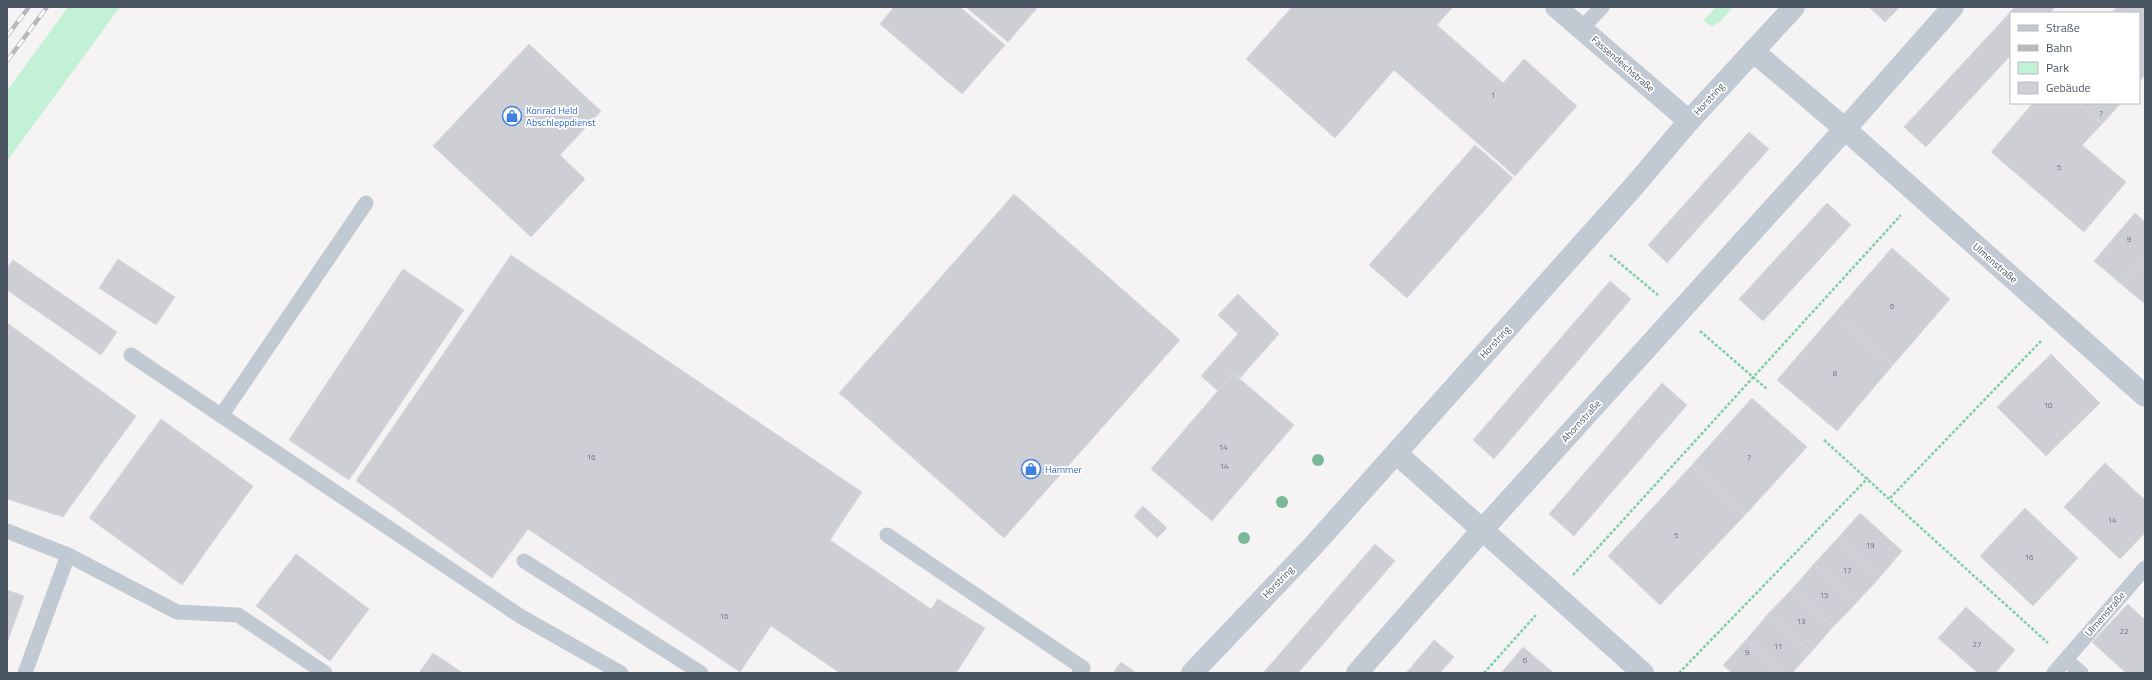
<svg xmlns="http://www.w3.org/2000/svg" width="2152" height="680" font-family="'Titillium Web',sans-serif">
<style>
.green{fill:#c3f1d5}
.building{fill:#cdcfd5;stroke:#d7d9de}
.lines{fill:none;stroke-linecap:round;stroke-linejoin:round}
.path{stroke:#7ad0a6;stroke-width:2.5;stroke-dasharray:3 2;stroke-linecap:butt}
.service{stroke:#c1cad2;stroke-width:15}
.minor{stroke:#c1cad2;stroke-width:22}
.tertiary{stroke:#c1cad2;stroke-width:22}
.rail-casing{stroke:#b5b8bd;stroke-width:4.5}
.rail{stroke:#fff;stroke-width:3;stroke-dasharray:9;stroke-linecap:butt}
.tree{fill:#7bb799}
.labels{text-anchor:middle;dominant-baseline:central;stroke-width:3.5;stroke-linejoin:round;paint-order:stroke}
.number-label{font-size:8px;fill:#6b747e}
.street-label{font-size:10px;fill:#4a5661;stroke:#fff}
.shop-label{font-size:10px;fill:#366cbe;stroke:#fff;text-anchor:start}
</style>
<rect width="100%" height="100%" fill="#f5f3f3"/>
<g class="green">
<polygon points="68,7 120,7 7,161 7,91"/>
<polygon points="1716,7 1733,7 1722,20 1712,26 1703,21"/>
</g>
<g class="building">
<polygon points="894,7 960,7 1005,45 962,94 880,24"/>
<polygon points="966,7 1038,7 1008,42"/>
<polygon points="1292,7 1453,7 1437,25 1503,83 1524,59 1577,106 1515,176 1394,70 1335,138 1246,59"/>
<polygon points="1869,7 1900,7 1885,22"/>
<polygon points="2015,7 2055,7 2050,13 2011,13 2011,55 1926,147 1904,127"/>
<polygon points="2117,7 2145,7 2145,75 2139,82 2139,13 2111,13"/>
<polygon points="529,44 601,111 560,155 585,179 531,237 433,146"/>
<polygon points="2033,103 2079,103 2102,124 2082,145 2126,182 2084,232 1991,152"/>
<polygon points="2079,103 2121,103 2102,124"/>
<polygon points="1749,132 1769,149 1667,263 1648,245"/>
<polygon points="1475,145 1513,178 1407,298 1369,265"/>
<polygon points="1014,194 1180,340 1004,538 839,393"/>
<polygon points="1827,203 1851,225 1763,321 1739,299"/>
<polygon points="2135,213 2145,222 2145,256 2121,284 2094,261"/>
<polygon points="1892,248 1950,299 1893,365 1834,314"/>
<polygon points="511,255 862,492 830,540 931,609 938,599 985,628 956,673 840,673 771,626 740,672 528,529 492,578 356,481"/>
<polygon points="2145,256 2145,304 2121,284"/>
<polygon points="118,259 175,297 156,325 99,288"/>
<polygon points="13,260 117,332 101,355 7,290 7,268"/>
<polygon points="403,269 464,310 349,480 289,440"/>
<polygon points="1610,281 1631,299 1494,459 1473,440"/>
<polygon points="1238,294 1279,334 1240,378 1233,373 1218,391 1201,376 1238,334 1218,315"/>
<polygon points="1834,314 1893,365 1837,431 1777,380"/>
<polygon points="7,323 136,416 63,517 7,499"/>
<polygon points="2051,354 2100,403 2046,456 1997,407"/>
<polygon points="1233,373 1294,425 1212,521 1151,469"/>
<polygon points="1662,383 1687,405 1574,536 1549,514"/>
<polygon points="1752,398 1807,447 1745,515 1691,466"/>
<polygon points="161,419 253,486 182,585 89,518"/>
<polygon points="2105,463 2145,500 2145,533 2120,559 2064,507"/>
<polygon points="1691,466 1745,515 1660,605 1608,556"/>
<polygon points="1143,506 1167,528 1157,538 1134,516"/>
<polygon points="2025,508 2078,558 2033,606 1980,556"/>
<polygon points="1860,513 1902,551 1880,577 1837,539"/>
<polygon points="1837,539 1880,577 1857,602 1814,564"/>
<polygon points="1375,544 1395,561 1298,673 1263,673"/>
<polygon points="296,554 369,609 330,661 256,606"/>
<polygon points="1814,564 1857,602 1833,627 1792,589"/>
<polygon points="1792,589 1833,627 1811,652 1768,614"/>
<polygon points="7,590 24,596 7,643"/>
<polygon points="2128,604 2145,620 2145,673 2126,673 2092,642"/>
<polygon points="1966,607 2015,650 1995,673 1978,673 1938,638"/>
<polygon points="1768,614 1811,652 1792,673 1782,673 1746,640"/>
<polygon points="1434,640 1454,657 1440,673 1406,673"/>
<polygon points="1746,640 1782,673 1732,673 1723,665"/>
<polygon points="1523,647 1554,673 1501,673"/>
<polygon points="433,653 463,673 419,673"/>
<polygon points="1121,662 1134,671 1132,673 1113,673"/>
</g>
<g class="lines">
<g class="path">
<polyline points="1610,255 1658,295"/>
<polyline points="1700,331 1768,390"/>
<polyline points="1824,440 2048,643"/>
<polyline points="1890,498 2041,341"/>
<polyline points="1573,575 1901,215"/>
<polyline points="1484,673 1536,615"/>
<polyline points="1679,673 1868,478"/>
</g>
<g class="service">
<polyline points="1581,29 1602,7"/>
<polyline points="131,355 520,616 621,673"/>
<polyline points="221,416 366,203"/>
<polyline points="7,531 68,555 25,673"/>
<polyline points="887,535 1083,668 1079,673"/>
<polyline points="68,555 177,612 238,615 325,673"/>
<polyline points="524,561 701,673"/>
<polyline points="2066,660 2081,673"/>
<polyline points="2054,673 2145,568"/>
</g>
<g class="minor">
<polyline points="1556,7 1689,121"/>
<polyline points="1753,51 1845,129 2145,396"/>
<polyline points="1397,454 1643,673"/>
<polyline points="1357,673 1483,529 1845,129 1953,7"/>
</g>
<polyline class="tertiary" points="1192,673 1313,546 1635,185 1689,121 1794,7"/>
<defs>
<g id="rail">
<polyline points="7,36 29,7"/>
<polyline points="7,61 47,7"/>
</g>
</defs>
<use href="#rail" class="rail-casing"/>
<use href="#rail" class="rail"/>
</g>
<g class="tree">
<circle cx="1318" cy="460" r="6"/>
<circle cx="1282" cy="502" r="6"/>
<circle cx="1244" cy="538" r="6"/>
</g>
<defs>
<symbol id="shop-ring" viewBox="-11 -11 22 22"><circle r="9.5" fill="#fff" stroke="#3f7fe0" stroke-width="1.5"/><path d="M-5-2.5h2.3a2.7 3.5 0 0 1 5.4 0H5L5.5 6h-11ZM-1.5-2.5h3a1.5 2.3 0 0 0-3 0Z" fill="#3f7fe0"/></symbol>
</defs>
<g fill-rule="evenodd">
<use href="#shop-ring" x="501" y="105" width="22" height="22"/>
<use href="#shop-ring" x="1020" y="458" width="22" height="22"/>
</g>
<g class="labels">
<g class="number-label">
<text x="1493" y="95">1</text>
<text x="2101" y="113">7</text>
<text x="2059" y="167">5</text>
<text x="2129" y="239">9</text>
<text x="1892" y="306">6</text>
<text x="1835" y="373">8</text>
<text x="2048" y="405">10</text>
<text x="1223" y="447">14</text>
<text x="591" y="457">16</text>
<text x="1749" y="457">7</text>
<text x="1224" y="466">14</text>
<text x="2112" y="520">14</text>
<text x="1676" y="535">5</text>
<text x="1870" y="545">19</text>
<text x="2029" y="557">16</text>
<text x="1847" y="570">17</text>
<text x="1824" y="595">15</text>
<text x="724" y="616">16</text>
<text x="1801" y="621">13</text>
<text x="2124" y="631">22</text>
<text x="1977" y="644">27</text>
<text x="1778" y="646">11</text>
<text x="1747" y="652">9</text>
<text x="1525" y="660">6</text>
</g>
<g class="street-label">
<text transform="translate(1623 64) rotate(41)">Fassendeichstraße</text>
<text transform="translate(1709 99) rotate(-48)">Horstring</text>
<text transform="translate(1995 263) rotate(41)">Ulmenstraße</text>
<text transform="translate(1495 342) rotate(-48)">Horstring</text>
<text transform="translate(1581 421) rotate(-48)">Ahornstraße</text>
<text transform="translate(1278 582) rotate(-46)">Horstring</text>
<text transform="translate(2105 614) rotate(-49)">Ulmenstraße</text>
</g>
<g class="shop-label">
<text x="526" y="110">Konrad Held<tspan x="526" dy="12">Abschleppdienst</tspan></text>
<text x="1045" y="469">Hammer</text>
</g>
</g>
<rect width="2152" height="680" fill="none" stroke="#4a5661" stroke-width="16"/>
<rect x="2010" y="12" width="130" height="92" fill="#ffffff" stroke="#b7bbc0"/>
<rect x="2018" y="25" width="20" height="6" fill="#c1cad2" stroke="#b7bbc0"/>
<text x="2046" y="32" font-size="12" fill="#4a5661">Straße</text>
<rect x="2018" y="45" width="20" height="6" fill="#b5b8bd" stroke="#b7bbc0"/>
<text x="2046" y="52" font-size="12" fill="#4a5661">Bahn</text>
<rect x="2018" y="62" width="20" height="12" fill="#c3f1d5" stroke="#b7bbc0"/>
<text x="2046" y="72" font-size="12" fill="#4a5661">Park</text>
<rect x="2018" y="82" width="20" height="12" fill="#cdcfd5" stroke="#b7bbc0"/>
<text x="2046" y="92" font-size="12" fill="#4a5661">Gebäude</text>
</svg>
